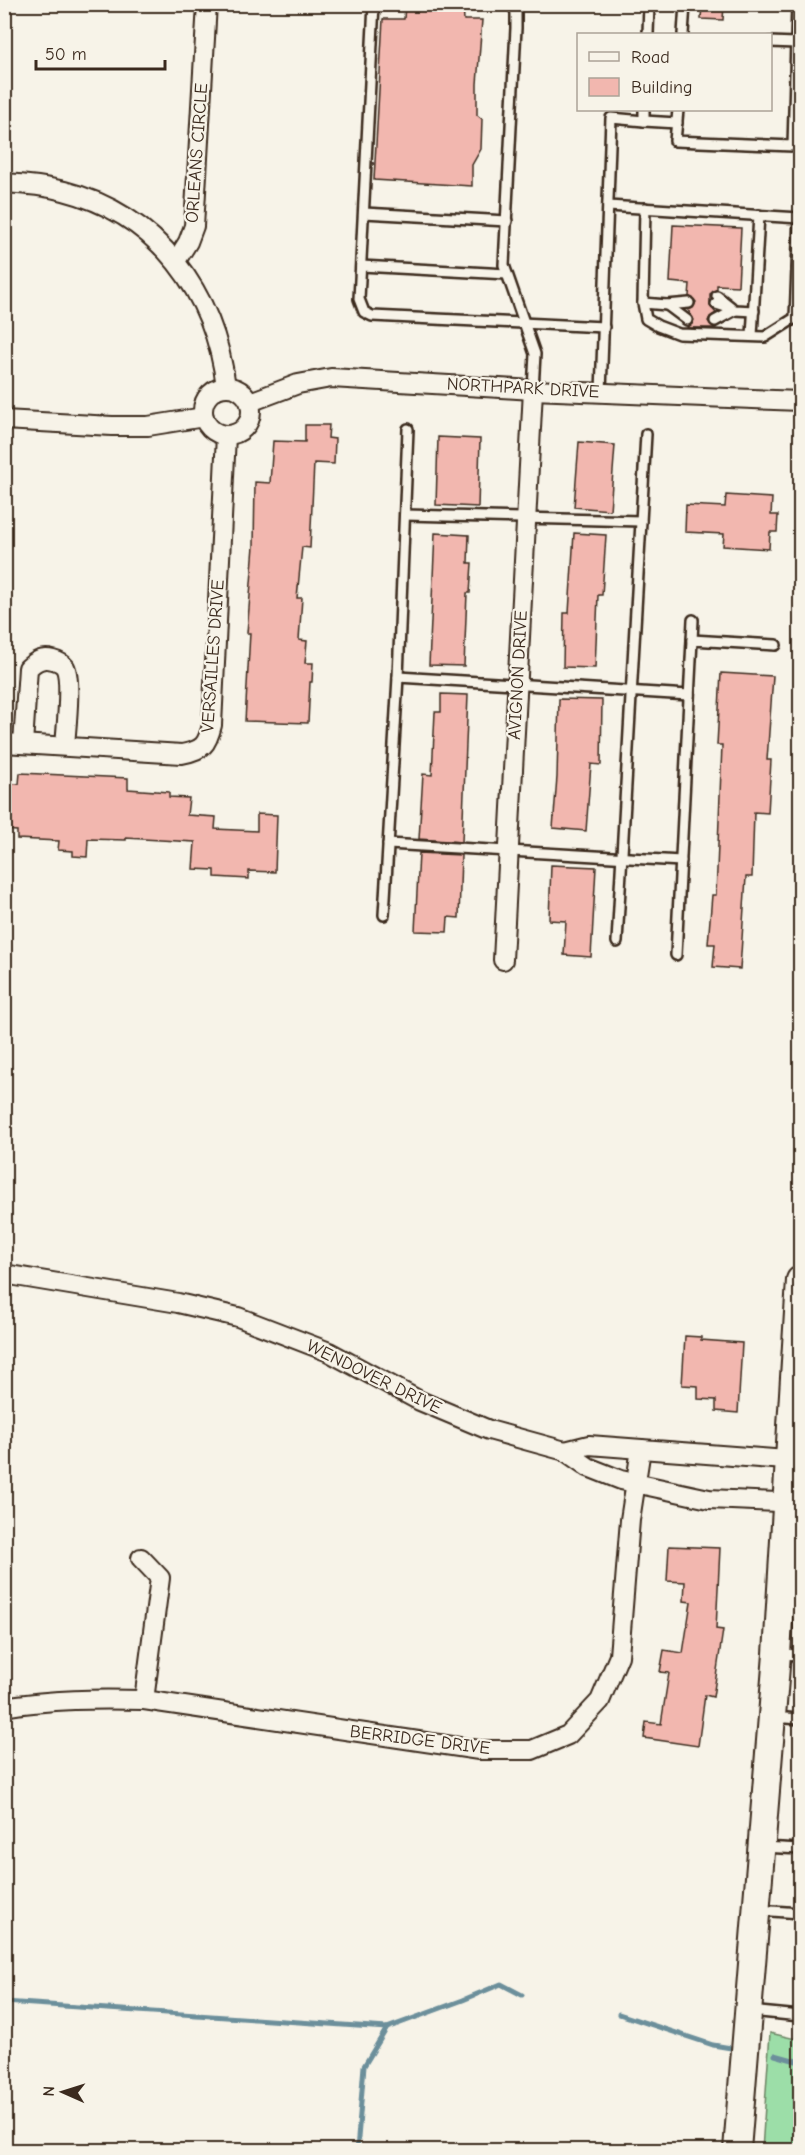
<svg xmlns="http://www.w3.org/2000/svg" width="805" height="2155" font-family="'Comic Neue',sans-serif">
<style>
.green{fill:#9cdea8;stroke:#6c8463;stroke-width:1.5}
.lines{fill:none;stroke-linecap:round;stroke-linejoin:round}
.stream{stroke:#6c8f9b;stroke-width:5}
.building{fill:#f2b7af;stroke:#3b2a1e;stroke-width:1.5}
.lane-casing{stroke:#3b2a1e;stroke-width:14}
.street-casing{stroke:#3b2a1e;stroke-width:22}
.secondary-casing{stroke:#3b2a1e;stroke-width:30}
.lane{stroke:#f7f3e8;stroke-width:9}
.street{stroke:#f7f3e8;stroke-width:18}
.secondary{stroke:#f7f3e8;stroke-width:26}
.labels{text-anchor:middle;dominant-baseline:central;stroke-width:4.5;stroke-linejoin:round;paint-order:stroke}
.street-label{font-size:18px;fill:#3b2a1e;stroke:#f7f3e8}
</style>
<rect width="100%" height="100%" fill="#f7f3e8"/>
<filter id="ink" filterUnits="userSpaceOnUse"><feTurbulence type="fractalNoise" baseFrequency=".0167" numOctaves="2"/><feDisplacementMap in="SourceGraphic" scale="12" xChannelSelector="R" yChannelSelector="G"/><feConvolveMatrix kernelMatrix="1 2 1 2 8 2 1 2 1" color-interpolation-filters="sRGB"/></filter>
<g filter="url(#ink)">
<polygon class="green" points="770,2033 800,2040 800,2150 762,2150"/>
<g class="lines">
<g class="stream">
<polyline points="4,2002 387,2028 463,2000 501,1984 522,1995"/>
<polyline points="619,2014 713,2045 731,2048"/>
<polyline points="775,2055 800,2062"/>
<polyline points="357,2150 364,2066 387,2028"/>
</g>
</g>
<g class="building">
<polygon points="405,4 463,4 464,20 482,20 477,84 477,115 482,119 481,149 472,165 472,186 374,180 383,19 404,19"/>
<polygon points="702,4 724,4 723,20 701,19"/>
<polygon points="673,225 741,228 738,286 717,285 717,289 710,294 710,306 716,313 710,317 708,321 715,328 687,328 692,324 694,320 688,310 693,308 696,302 689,296 690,284 670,282"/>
<polygon points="305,425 329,425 328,438 335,439 334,464 314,463 310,548 302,547 297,598 302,598 299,640 307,641 305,663 313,663 312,682 310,682 308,723 245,721 250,633 247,633 254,546 255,482 270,483 273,441 305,442"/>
<polygon points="438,437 480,439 478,507 436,505"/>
<polygon points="579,442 615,445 610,510 574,507"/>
<polygon points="726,495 772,498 771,515 778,515 777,532 770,532 769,549 723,546 724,534 685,532 686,505 725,507"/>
<polygon points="435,533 469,535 468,563 472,563 470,593 467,593 464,666 429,665"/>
<polygon points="574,533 606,535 602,595 598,595 595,668 563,667 564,613 569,613"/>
<polygon points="721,673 773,676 767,760 771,760 768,813 754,812 752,877 746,877 740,969 713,967 715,944 708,944 712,895 716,895 722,745 717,745"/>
<polygon points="441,694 468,695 462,842 419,839 423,774 432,775 435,712 441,712"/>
<polygon points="559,699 602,700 601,765 591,764 586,831 553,828 557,777"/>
<polygon points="20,773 128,778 128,789 169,792 169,797 189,798 187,815 216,817 215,829 257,831 257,814 277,815 275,872 249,871 249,879 215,877 215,870 193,869 195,842 126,838 126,840 88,839 87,857 73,856 73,851 58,850 59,841 17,839 17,831 4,830 4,783 19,784"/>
<polygon points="419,853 461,855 459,918 448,917 447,932 415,931"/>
<polygon points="551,865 596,867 591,957 564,955 566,921 549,920"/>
<polygon points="685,1336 701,1337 701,1340 742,1343 738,1413 716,1411 716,1400 698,1399 698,1386 682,1385"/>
<polygon points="669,1546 720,1548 716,1629 723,1630 713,1697 705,1695 698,1746 644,1738 646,1722 661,1724 669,1673 660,1672 664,1650 683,1653 691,1602 684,1601 685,1582 667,1581"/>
</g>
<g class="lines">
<defs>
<g id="lane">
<polyline points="374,4 359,299 364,312 372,316 604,327"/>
<polyline points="513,4 516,13 516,28 504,265 535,354 533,390"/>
<polyline points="648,34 649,4"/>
<polyline points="683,34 685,4"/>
<polyline points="770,42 796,43"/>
<polyline points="678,110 675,141 793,146 797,4"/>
<polyline points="644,121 677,123"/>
<polyline points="608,206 800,218"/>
<polyline points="645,208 643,303 646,319 658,326 679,334 765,337 795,318 799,218"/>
<polyline points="364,213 507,221"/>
<polyline points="361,266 507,274"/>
<polyline points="717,296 731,307"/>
<polyline points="643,303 667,305 689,303"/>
<polyline points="716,304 735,310 754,311"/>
<polyline points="667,305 687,320"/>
<polyline points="715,321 735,310"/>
<polyline points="752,336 759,215"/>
<polyline points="601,392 611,118 644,121 644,110"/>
<polyline points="405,515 641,521"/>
<polyline points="692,640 693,620"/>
<polyline points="398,677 689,695"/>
<polyline points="388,844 681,861"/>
<polyline points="384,915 398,677 408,429"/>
<polyline points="617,942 646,434"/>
<polyline points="676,955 692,640 776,645"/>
<polyline points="779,1654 800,1655"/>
<polyline points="773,1717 800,1719"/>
<polyline points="763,1847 800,1849"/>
<polyline points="758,1910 800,1913"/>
<polyline points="750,2011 800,2016"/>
</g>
<g id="street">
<path d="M4,183C24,184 45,186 64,191C158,215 215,293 226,387"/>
<polyline points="176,261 188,242 194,226 207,4"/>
<circle cx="227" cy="411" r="24"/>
<polyline points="250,402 298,384 331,378 533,390 800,401"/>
<polyline points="4,420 112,426 148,426 204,417"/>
<path d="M4,743L182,754C203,750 207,745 212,725L226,435"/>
<path d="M23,744L28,668C36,661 42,657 53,660C57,661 62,663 65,667C72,680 66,730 65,746"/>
<polyline points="503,960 533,390"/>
<polyline points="4,1274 178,1303 238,1317 329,1352 420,1401 489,1430 565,1451 588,1467 621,1480 709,1499 800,1503"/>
<polyline points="565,1451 589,1445 799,1461"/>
<polyline points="141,1558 160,1578 144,1700"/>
<path d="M4,1707C51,1699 97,1699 144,1700L479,1750H532L568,1735L600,1701L619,1656L630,1520L641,1449"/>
</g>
<polyline id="secondary" points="737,2150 777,1654 800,1280"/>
</defs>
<use href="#lane" class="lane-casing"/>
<use href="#street" class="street-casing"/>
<use href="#secondary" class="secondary-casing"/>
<use href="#lane" class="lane"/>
<use href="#street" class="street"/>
<use href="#secondary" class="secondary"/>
</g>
</g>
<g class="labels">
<g class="street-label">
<text transform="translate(197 153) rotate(-86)">ORLEANS CIRCLE</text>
<text transform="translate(523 388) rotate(3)">NORTHPARK DRIVE</text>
<text transform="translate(213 656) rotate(-86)">VERSAILLES DRIVE</text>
<text transform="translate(518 675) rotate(-87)">AVIGNON DRIVE</text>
<text transform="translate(374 1377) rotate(26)">WENDOVER DRIVE</text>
<text transform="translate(420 1740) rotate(7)">BERRIDGE DRIVE</text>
</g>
</g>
<rect width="805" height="2155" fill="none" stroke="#f7f3e8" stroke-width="24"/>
<rect x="12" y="12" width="781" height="2131" fill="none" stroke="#3b2a1e" stroke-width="2" filter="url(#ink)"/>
<rect x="577" y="33" width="195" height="78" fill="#f7f3e8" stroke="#aca397" stroke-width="1.5"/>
<rect x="589" y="52" width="30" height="9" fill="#f7f3e8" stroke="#aca397" stroke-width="1.5"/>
<text x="631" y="63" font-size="18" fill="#3b2a1e">Road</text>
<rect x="589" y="78" width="30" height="18" fill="#f2b7af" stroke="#aca397" stroke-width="1.5"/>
<text x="631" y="93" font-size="18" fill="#3b2a1e">Building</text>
<g transform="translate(63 2092) rotate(273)" stroke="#f7f3e8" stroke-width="4.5" paint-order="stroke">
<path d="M0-4.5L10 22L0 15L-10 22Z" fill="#3b2a1e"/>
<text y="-9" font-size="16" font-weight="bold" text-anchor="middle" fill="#3b2a1e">N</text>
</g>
<path d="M36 60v9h129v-9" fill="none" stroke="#3b2a1e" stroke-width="3"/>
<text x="45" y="60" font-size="18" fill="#3b2a1e" stroke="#f7f3e8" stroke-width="4.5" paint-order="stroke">50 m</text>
</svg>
